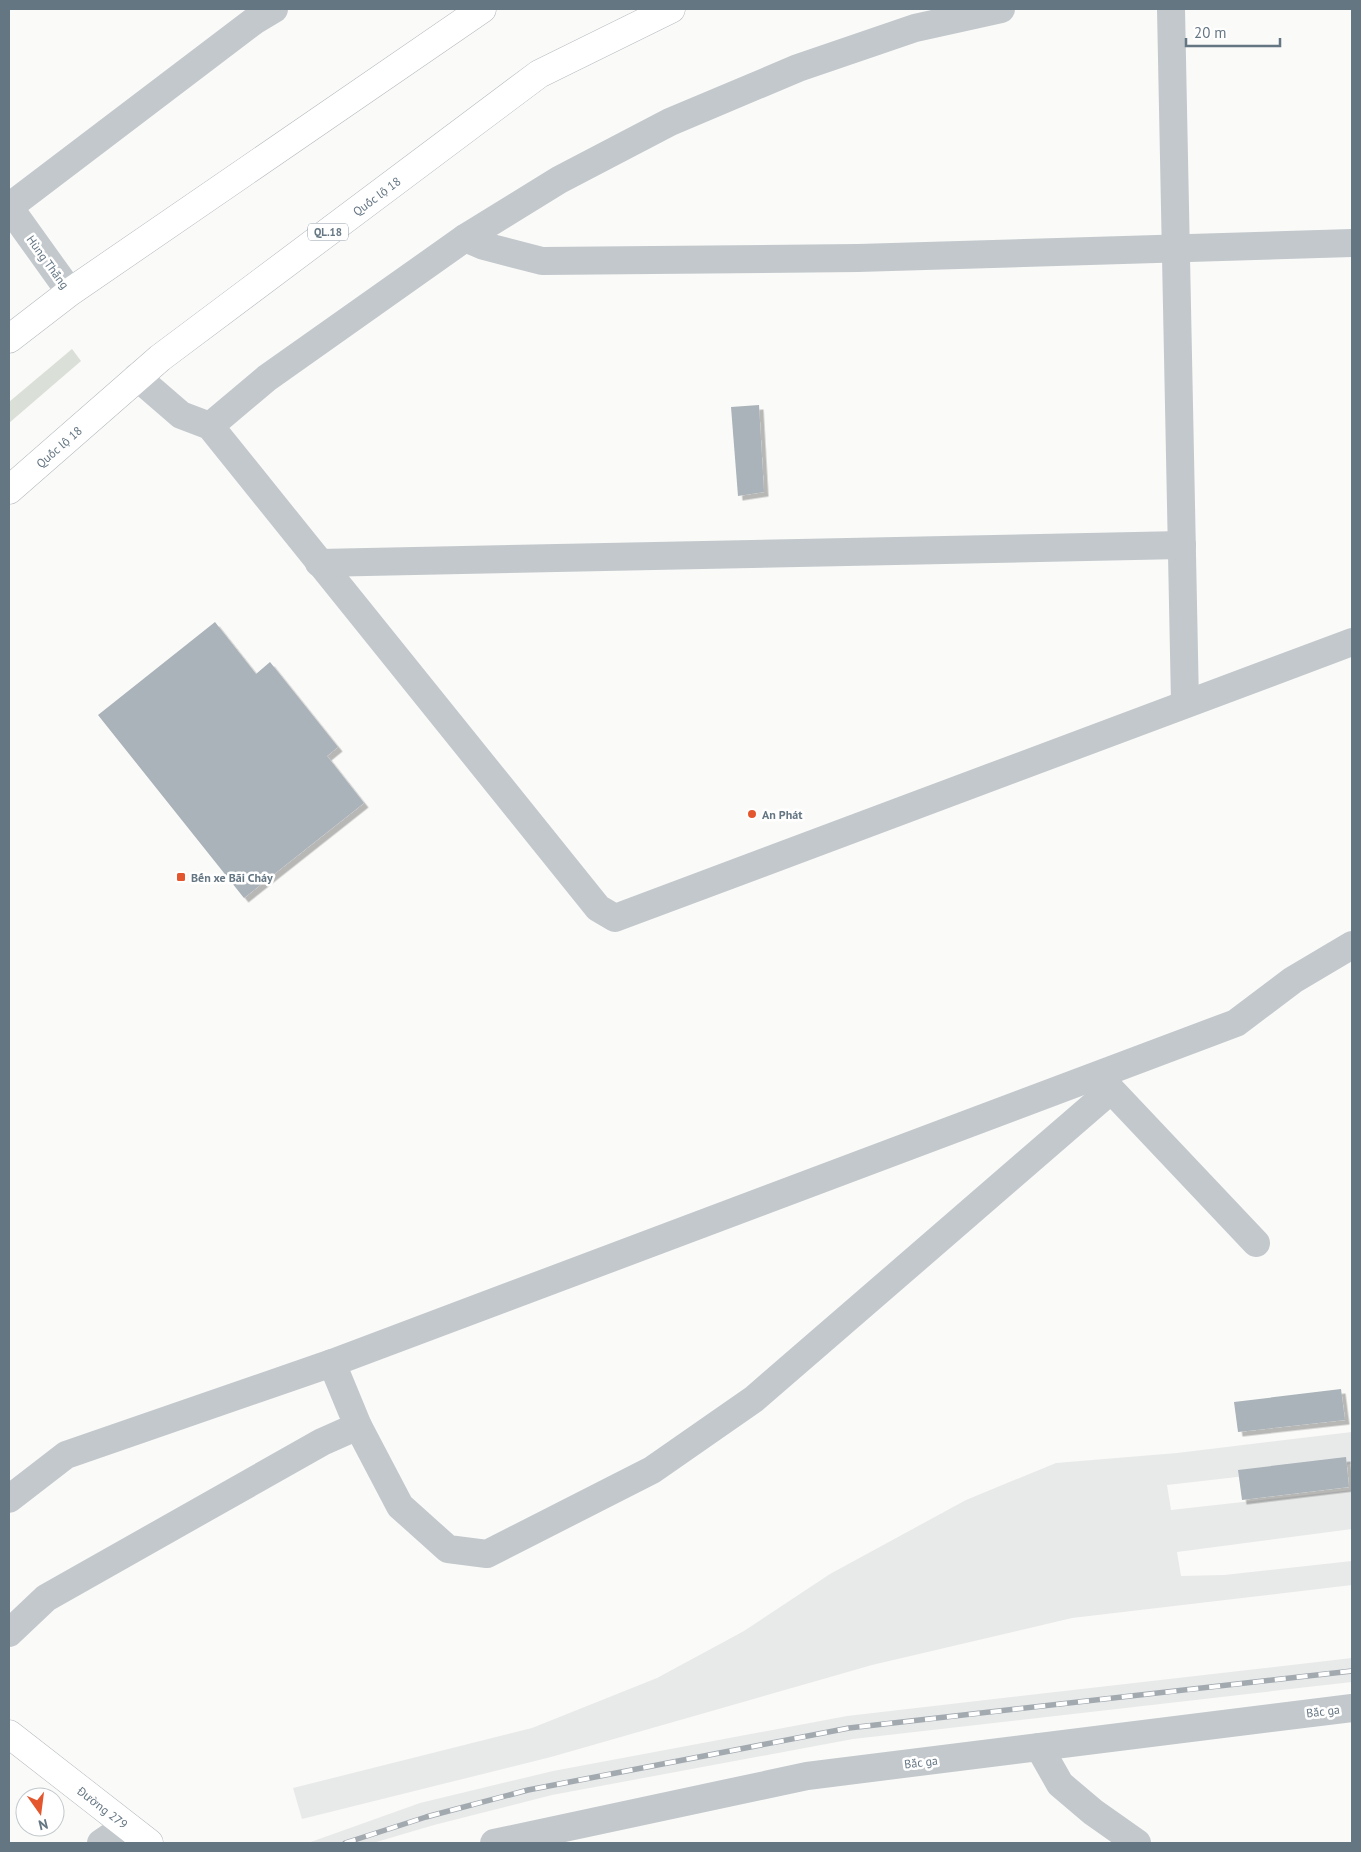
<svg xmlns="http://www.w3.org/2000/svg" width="1361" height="1852" font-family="'PT Sans',sans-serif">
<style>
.built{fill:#e8e9e9}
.green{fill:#dadfd7}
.building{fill:#aab3b9;filter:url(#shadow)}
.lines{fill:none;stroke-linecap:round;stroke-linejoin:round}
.major-casing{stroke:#b5babe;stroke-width:29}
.minor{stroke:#c3c8cc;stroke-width:28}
.major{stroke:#fff;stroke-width:28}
.rail-casing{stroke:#a2aab0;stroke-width:5.5}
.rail{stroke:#fff;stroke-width:4;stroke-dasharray:11;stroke-linecap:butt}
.poi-dot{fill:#e4572e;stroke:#fff;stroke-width:2}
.labels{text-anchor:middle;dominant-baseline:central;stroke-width:5;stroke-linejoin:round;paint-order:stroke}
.shield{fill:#fff;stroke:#939fa8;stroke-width:1}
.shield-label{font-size:11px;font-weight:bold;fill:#657683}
.street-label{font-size:12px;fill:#657683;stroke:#fff}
.poi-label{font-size:12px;font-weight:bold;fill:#657683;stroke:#fff;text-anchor:start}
</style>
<defs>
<filter id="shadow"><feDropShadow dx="4.5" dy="4.5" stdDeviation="0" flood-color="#0004"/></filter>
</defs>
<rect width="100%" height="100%" fill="#fafaf8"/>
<g class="built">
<polygon points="1352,1432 1352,1464 1167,1485 1171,1510 1352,1490 1352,1529 1177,1552 1181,1576 1224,1575 1352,1561 1352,1585 1072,1618 872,1665 551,1757 302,1819 293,1788 532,1728 657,1678 744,1631 830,1574 966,1500 1056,1463 1177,1453"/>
<polygon points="1352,1658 1352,1682 853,1739 552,1795 434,1825 373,1843 308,1843 420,1803 553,1771 847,1716"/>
</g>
<polygon class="green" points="72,349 81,361 9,423 9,402"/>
<g class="building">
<polygon points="759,405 764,492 738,496 731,407"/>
<polygon points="215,622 256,674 270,662 338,747 327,756 364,803 244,898 98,715"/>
<polygon points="1341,1389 1345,1420 1238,1432 1234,1402"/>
<polygon points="1346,1457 1349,1487 1242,1500 1238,1470"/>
</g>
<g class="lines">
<defs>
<g id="major">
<polyline points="9,339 70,292 482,9"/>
<path id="s1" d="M9,490L160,358L539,74L671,9"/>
<path id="s2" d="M9,1734L149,1843"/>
</g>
</defs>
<use href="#major" class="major-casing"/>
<g class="minor">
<polyline points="1171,9 1185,703"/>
<polyline points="9,207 254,21 274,9"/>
<polyline points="9,207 70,292"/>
<polyline points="465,238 484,246 542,261 858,258 1352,243"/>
<polyline points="137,377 181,415 210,426 598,908 615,918 1352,642"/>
<polyline points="210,426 267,378 465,238 559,180 670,122 798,68 915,28 1001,9"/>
<polyline points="319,563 1182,545"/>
<polyline points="1099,1077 1256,1243"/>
<polyline points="358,1426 400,1506 448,1549 487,1554 652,1470 754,1399 1110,1091"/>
<polyline points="9,1499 66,1455 332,1363"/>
<polyline points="9,1633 46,1598 322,1442 358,1426 332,1363 1236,1023 1293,980 1352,945"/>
<polyline points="1039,1747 1060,1784 1093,1812 1137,1843"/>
<polyline points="101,1843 126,1826"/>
<polyline points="494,1843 807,1776 1352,1708"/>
</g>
<use href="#major" class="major"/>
<defs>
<polyline id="rail" points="345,1843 426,1817 528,1790 849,1728 1352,1671"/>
</defs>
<use href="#rail" class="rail-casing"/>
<use href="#rail" class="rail"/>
</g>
<g class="poi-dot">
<circle cx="752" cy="814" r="5"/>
<rect x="176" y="872" width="10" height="10" rx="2.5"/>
</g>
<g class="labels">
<rect class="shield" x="308" y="223.5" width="40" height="17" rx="4"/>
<g class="shield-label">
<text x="328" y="232">QL.18</text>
</g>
<g class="street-label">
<text stroke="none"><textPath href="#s1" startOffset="471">Quốc lộ 18</textPath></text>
<text transform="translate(48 262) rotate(54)">Hùng Thắng</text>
<text stroke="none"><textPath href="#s1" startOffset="66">Quốc lộ 18</textPath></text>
<text transform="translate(1323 1711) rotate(-7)">Bắc ga</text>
<text transform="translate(921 1762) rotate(-7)">Bắc ga</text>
<text stroke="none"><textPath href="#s2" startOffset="119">Đường 279</textPath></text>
</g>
<g class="poi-label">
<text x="762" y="814">An Phát</text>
<text x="191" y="877">Bến xe Bãi Cháy</text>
</g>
</g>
<rect width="1361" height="1852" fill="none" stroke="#657683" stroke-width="20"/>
<g transform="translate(40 1812) rotate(166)"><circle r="24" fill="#ffffff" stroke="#c1c8cd"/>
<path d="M0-4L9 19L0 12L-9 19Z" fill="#e4572e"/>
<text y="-8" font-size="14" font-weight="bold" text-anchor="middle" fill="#657683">N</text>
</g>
<path d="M1186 38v8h94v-8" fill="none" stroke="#657683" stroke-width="2.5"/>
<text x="1194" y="38" font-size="15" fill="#657683" stroke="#ffffff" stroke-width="4" paint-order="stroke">20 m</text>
</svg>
